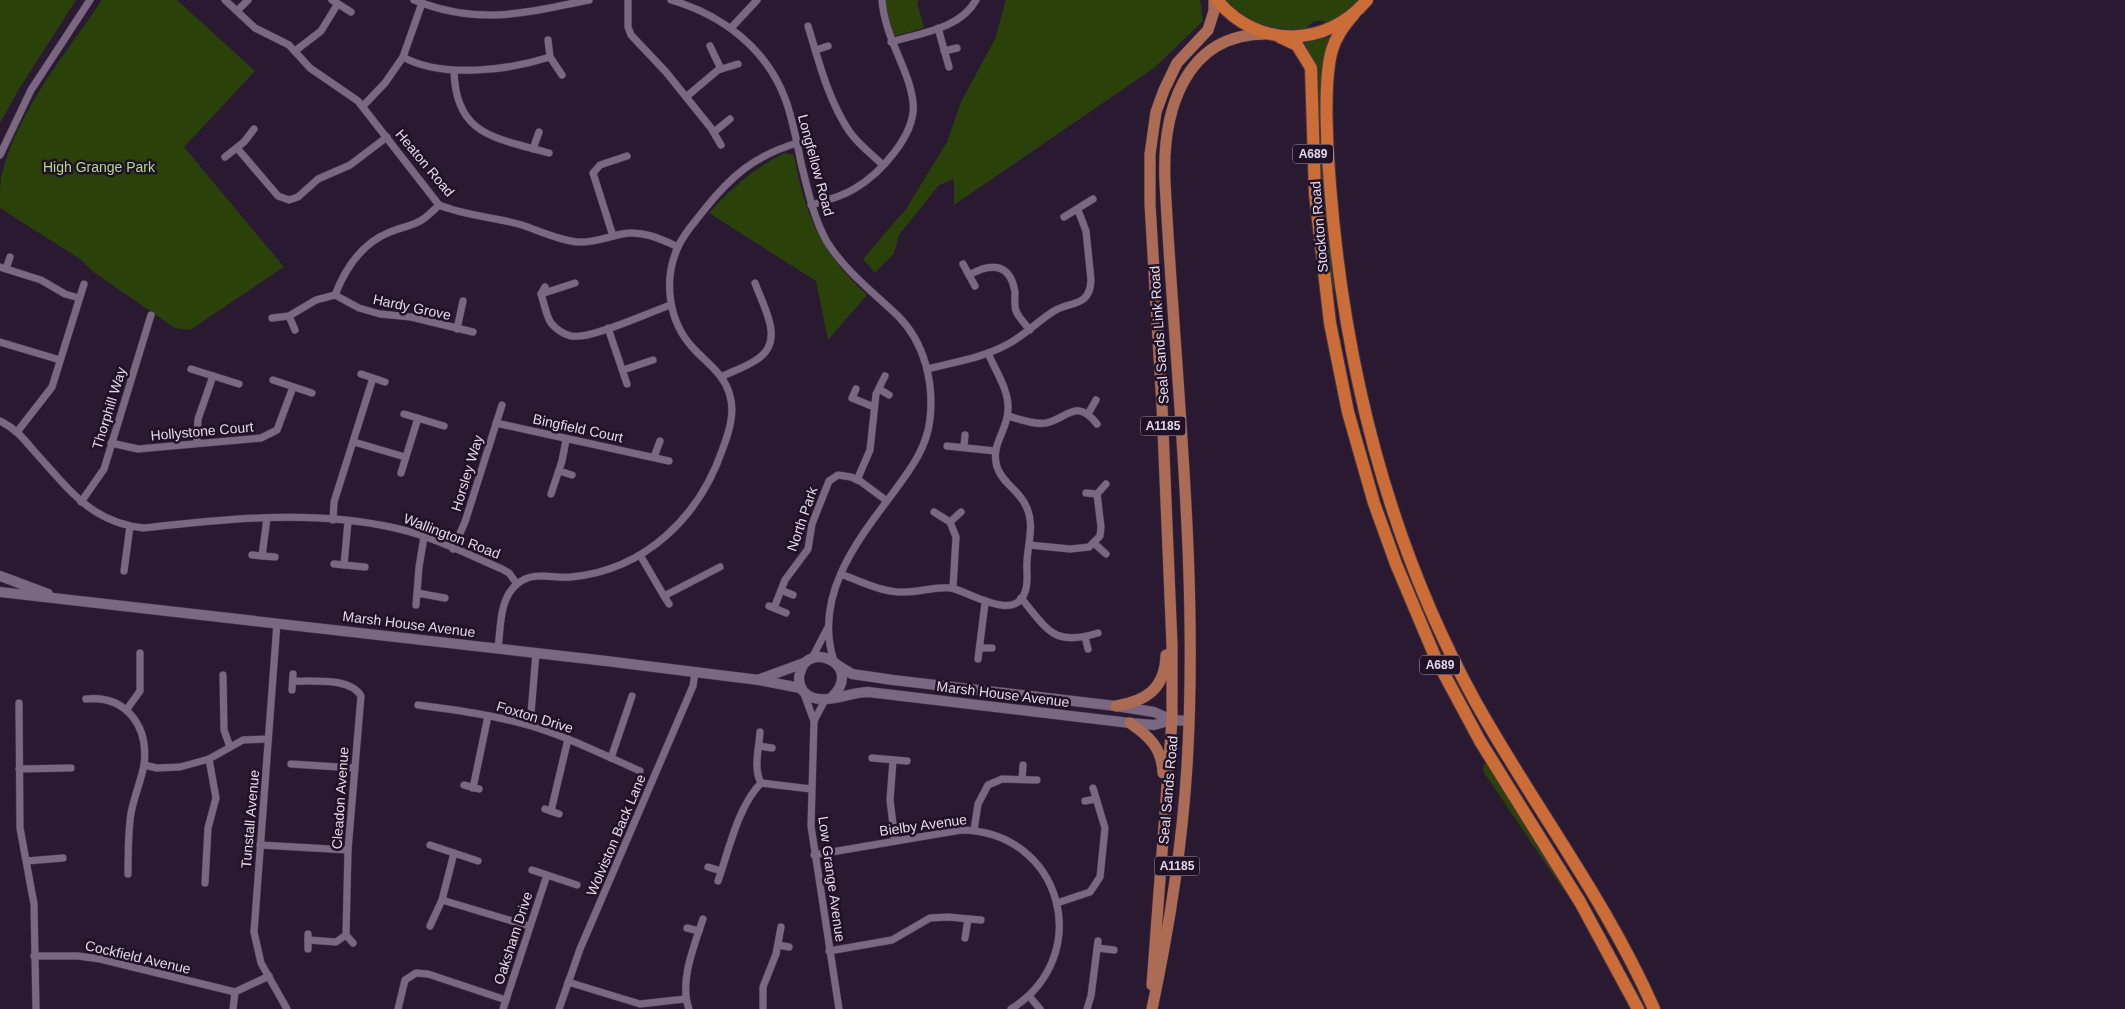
<svg xmlns="http://www.w3.org/2000/svg" width="2125" height="1009" font-family="Arial,sans-serif">
<style>
.green{fill:#2a4209}
.lines{fill:none;stroke-linecap:round;stroke-linejoin:round}
.street-casing{stroke:#44374a;stroke-width:8}
.secondary-casing{stroke:#44374a;stroke-width:11}
.primary-casing{stroke:#44374a;stroke-width:12}
.highway-casing{stroke:#44374a;stroke-width:14}
.street{stroke:#7a6782;stroke-width:7}
.secondary{stroke:#7a6782;stroke-width:10}
.primary{stroke:#ab6b55;stroke-width:11}
.highway{stroke:#cc6d37;stroke-width:12}
.labels{text-anchor:middle;dominant-baseline:central;stroke-width:5;stroke-linejoin:round;paint-order:stroke}
.shield{fill:#201126;stroke:#a89cad;stroke-width:1}
.shield-label{font-size:12px;font-weight:bold;fill:#e2d8e7}
.street-label{font-size:14px;fill:#e2d8e7;stroke:#201126}
.park-label{font-size:14px;fill:#b0dd84;stroke:#201126}
</style>
<rect width="100%" height="100%" fill="#2a1a31"/>
<g class="green">
<polygon points="0,0 76,0 19,89 0,123"/>
<path d="M102,0H177L255,71L184,147L284,267L190,330L175,328L95,273L80,259L0,208C0,198 0,187 1,177C17,111 65,55 102,0Z"/>
<polygon points="886,0 919,0 917,2 924,28 894,36 886,14"/>
<polygon points="1006,0 1200,0 1203,21 1154,68 954,205 954,179 939,185 899,235 894,253 875,273 863,259 906,209 947,142 961,102 995,39"/>
<path d="M1226,0H1358L1340,17L1328,23C1319,19 1312,20 1306,29C1274,31 1248,24 1226,0Z"/>
<polygon points="1332,36 1323,149 1328,229 1335,289 1330,290 1319,176 1318,71 1304,43"/>
<path d="M784,153L794,155C805,216 821,252 867,295L828,340L816,281L709,213C732,187 754,169 784,153Z"/>
<polygon points="1484,763 1490,766 1567,890 1565,891 1562,888 1483,771"/>
</g>
<g class="lines">
<defs>
<g id="street">
<path d="M225,0L255,28L289,45L310,68L358,101L439,205C466,216 495,217 522,225C540,231 558,240 577,242C593,243 607,237 622,234C642,230 661,239 678,247"/>
<polyline points="332,0 351,12"/>
<path d="M414,0C478,26 524,13 589,0"/>
<polyline points="628,0 628,27 631,35 666,72 711,128 721,145"/>
<path d="M671,0C722,15 767,48 786,101C793,121 797,142 801,163C808,190 813,217 827,242C846,272 873,292 898,316C925,343 934,383 930,419C927,448 910,470 893,493C856,542 813,597 834,661"/>
<polyline points="237,11 248,0"/>
<path d="M808,26C819,62 828,99 849,131C858,144 871,154 882,164"/>
<polyline points="731,28 757,0"/>
<polyline points="938,28 949,67"/>
<polyline points="548,40 550,57 562,75"/>
<path d="M891,42C921,33 960,29 976,0"/>
<polyline points="710,46 721,69"/>
<polyline points="816,50 828,46"/>
<polyline points="295,51 321,31 337,5"/>
<polyline points="944,51 957,48"/>
<path d="M403,57C443,79 509,70 550,57"/>
<path d="M454,70C455,136 496,138 549,153"/>
<polyline points="686,97 718,70 738,64"/>
<polyline points="363,106 385,83 403,57 422,3"/>
<polyline points="714,132 730,119"/>
<polyline points="237,148 278,196 289,200 298,197 318,179 350,165 387,137"/>
<polyline points="533,149 539,132"/>
<polyline points="0,155 31,90 90,0"/>
<polyline points="225,157 244,142 254,129"/>
<path d="M811,205C825,201 841,197 854,189C880,174 917,134 913,102C909,68 885,39 882,0"/>
<polyline points="1064,217 1093,199"/>
<polyline points="613,236 593,173 600,165 627,156"/>
<polyline points="963,264 975,286"/>
<polyline points="0,267 41,280 65,294 79,298"/>
<polyline points="6,269 10,257"/>
<path d="M969,275C990,263 1010,262 1015,292C1015,298 1014,305 1016,311C1019,318 1025,324 1030,330"/>
<path d="M545,287L541,294C544,302 546,316 551,323C556,329 563,334 571,336C590,340 649,312 671,305"/>
<polyline points="541,294 575,283"/>
<path d="M335,295C345,269 362,243 390,232C417,222 417,227 439,205"/>
<polyline points="289,316 295,330"/>
<polyline points="272,318 289,316 316,300 335,295 359,308 380,314 411,317 473,332"/>
<polyline points="608,328 627,384"/>
<polyline points="457,329 463,301"/>
<polyline points="0,342 60,360"/>
<polyline points="191,369 239,384"/>
<path d="M927,369C954,362 983,358 1008,344C1025,335 1038,321 1054,311C1071,301 1090,307 1091,280L1086,231L1078,210"/>
<polyline points="623,370 653,360"/>
<polyline points="361,374 385,382"/>
<path d="M721,377C733,371 746,367 756,360C786,342 764,308 755,283"/>
<polyline points="273,380 312,393"/>
<polyline points="856,389 852,398 874,407"/>
<polyline points="879,389 889,395"/>
<polyline points="404,414 444,426"/>
<polyline points="1088,414 1096,400"/>
<path d="M1008,416C1019,419 1034,425 1046,423C1067,419 1076,397 1097,424"/>
<path d="M0,421C15,428 24,439 34,451C68,488 91,523 144,528C227,519 313,509 395,528C432,536 467,554 502,569L509,573L517,584"/>
<polyline points="496,423 669,461"/>
<polyline points="17,432 52,387 84,284"/>
<polyline points="354,442 405,457"/>
<polyline points="111,443 138,449 261,438 277,430 293,387"/>
<polyline points="197,443 198,419 213,376"/>
<polyline points="947,446 995,451"/>
<polyline points="964,446 965,435"/>
<polyline points="654,457 660,441"/>
<polyline points="559,471 572,475"/>
<polyline points="401,473 418,418"/>
<polyline points="857,480 870,450 876,394 885,376"/>
<polyline points="1086,493 1097,494 1106,484"/>
<polyline points="551,494 562,461 566,440"/>
<polyline points="81,502 104,469 151,315"/>
<polyline points="934,512 950,522 956,537 953,588"/>
<polyline points="333,520 334,502 373,378"/>
<polyline points="950,522 961,512"/>
<polyline points="1094,543 1106,554"/>
<polyline points="1029,545 1070,549 1089,547 1100,536 1101,527 1097,494"/>
<polyline points="453,549 465,522 502,405"/>
<polyline points="252,555 275,557"/>
<polyline points="640,555 664,596 720,567"/>
<polyline points="262,556 267,518"/>
<polyline points="334,564 365,567"/>
<polyline points="344,565 348,522"/>
<polyline points="124,571 130,526"/>
<path d="M841,574C862,582 883,593 906,592C921,592 936,586 951,588C968,591 1015,623 1025,592C1029,582 1026,571 1027,561C1028,542 1035,524 1026,506C1019,490 1003,484 997,467C990,444 1008,431 1008,409C1009,390 995,370 988,353"/>
<polyline points="781,590 793,595"/>
<polyline points="417,593 419,567 424,537"/>
<polyline points="664,596 669,604"/>
<path d="M1021,598C1048,630 1053,647 1098,633"/>
<polyline points="416,605 417,593 445,598"/>
<polyline points="769,606 786,613"/>
<polyline points="774,608 785,580 808,549 812,524 829,481 838,475 851,477 860,481 887,501"/>
<polyline points="277,623 254,932 261,963 287,1009"/>
<polyline points="1085,637 1088,649"/>
<path d="M498,648C501,627 499,599 517,584C534,570 553,579 571,577C646,570 700,516 723,448C729,432 735,413 730,396C725,375 708,364 694,349C668,322 663,280 678,247C684,233 695,222 704,210C731,176 754,156 797,143"/>
<polyline points="980,648 992,648"/>
<polyline points="812,658 827,629"/>
<polyline points="978,659 985,603"/>
<polyline points="223,675 224,730 230,747"/>
<path d="M293,681C313,682 350,677 361,696L348,850L346,935L336,942L308,940"/>
<polyline points="292,690 293,674"/>
<polyline points="803,691 814,721"/>
<path d="M86,699C126,695 149,726 144,765C141,781 134,797 131,813C128,833 128,853 128,874"/>
<polyline points="825,700 814,721 811,826 839,1009"/>
<polyline points="19,703 20,828 34,904 36,1009"/>
<path d="M418,705C456,710 494,715 531,726C568,737 604,755 640,771"/>
<polyline points="127,709 140,691 140,653"/>
<polyline points="530,725 536,653"/>
<path d="M760,732C759,749 753,768 761,783"/>
<polyline points="759,746 772,748"/>
<polyline points="611,758 632,696"/>
<polyline points="872,758 907,761"/>
<polyline points="893,760 890,800 895,841"/>
<polyline points="291,764 355,768"/>
<polyline points="144,765 157,768 180,767 209,759 243,740 268,739"/>
<polyline points="19,769 71,768"/>
<polyline points="1022,779 1023,765"/>
<polyline points="464,785 479,789"/>
<polyline points="473,788 488,716"/>
<polyline points="1085,801 1096,799"/>
<polyline points="545,809 559,814"/>
<polyline points="551,811 568,739"/>
<polyline points="974,830 978,804 988,785 1002,779 1037,780"/>
<polyline points="260,845 348,850"/>
<polyline points="430,845 478,861"/>
<path d="M814,855L961,830C1062,831 1096,956 1011,1009"/>
<polyline points="27,861 63,858"/>
<polyline points="708,867 721,871"/>
<polyline points="532,870 577,885"/>
<path d="M718,881C729,850 738,806 761,783L811,789"/>
<polyline points="205,883 208,828 216,798 209,759"/>
<polyline points="442,900 529,926"/>
<polyline points="1057,903 1090,892 1100,877 1105,828 1093,788"/>
<polyline points="430,926 442,900 454,853"/>
<polyline points="687,928 699,931"/>
<polyline points="346,935 353,943"/>
<polyline points="965,938 968,919"/>
<polyline points="778,945 789,947"/>
<polyline points="1097,948 1114,950"/>
<polyline points="308,949 308,934"/>
<polyline points="829,951 892,940 930,918 948,917 981,920"/>
<polyline points="34,956 78,956 100,959 235,992"/>
<polyline points="568,982 640,1004 685,999"/>
<polyline points="1029,996 1040,1009"/>
<polyline points="233,1009 235,992 269,976"/>
<polyline points="398,1009 405,980 416,973 428,974 506,1000"/>
<polyline points="503,1009 547,875"/>
<polyline points="559,1009 580,949 693,686 695,672"/>
<path d="M689,1009C679,982 694,946 703,919"/>
<polyline points="763,1009 763,987 776,954 781,927"/>
<polyline points="1087,1009 1091,996 1098,941"/>
</g>
<g id="secondary">
<polyline points="0,576 48,594"/>
<polyline points="0,592 606,661 759,680 800,688"/>
<polyline points="839,666 852,674 893,680 1116,706 1154,712 1172,720"/>
<polyline points="760,679 804,663"/>
<path d="M831,698C866,665 807,639 800,673C798,679 799,685 803,691C819,709 847,692 868,692L1130,723L1154,725L1172,720L1188,721"/>
</g>
<g id="primary">
<path d="M1116,706C1146,701 1165,689 1166,655"/>
<path d="M1130,723C1149,736 1162,748 1163,773"/>
<polyline points="1152,985 1172,720 1172,645 1162,406 1150,204 1150,154 1156,112 1164,90 1177,63 1208,30 1214,11 1214,0"/>
<path d="M1152,1009C1169,929 1182,847 1187,766C1199,571 1175,376 1165,182C1162,114 1183,33 1267,34"/>
</g>
<g id="highway">
<path d="M1217,0C1257,49 1327,48 1367,0"/>
<path d="M1354,14C1344,25 1336,36 1332,50C1323,80 1327,152 1330,185C1344,365 1388,542 1475,701C1533,805 1606,900 1654,1009"/>
<polyline points="1280,37 1297,45 1311,68 1315,194 1330,323 1348,412 1374,503 1396,564 1436,659 1480,741 1580,902 1638,1009"/>
</g>
</defs>
<use href="#street" class="street-casing"/>
<use href="#secondary" class="secondary-casing"/>
<use href="#primary" class="primary-casing"/>
<use href="#highway" class="highway-casing"/>
<use href="#street" class="street"/>
<use href="#secondary" class="secondary"/>
<use href="#primary" class="primary"/>
<use href="#highway" class="highway"/>
</g>
<g class="labels">
<g class="shield">
<rect x="1293" y="144.5" width="40" height="19" rx="4"/>
<rect x="1140.5" y="416.5" width="45" height="19" rx="4"/>
<rect x="1420" y="655.5" width="40" height="19" rx="4"/>
<rect x="1154.5" y="856.5" width="45" height="19" rx="4"/>
</g>
<g class="shield-label">
<text x="1313" y="154">A689</text>
<text x="1163" y="426">A1185</text>
<text x="1440" y="665">A689</text>
<text x="1177" y="866">A1185</text>
</g>
<g class="street-label">
<text transform="translate(425 163) rotate(50)">Heaton Road</text>
<text transform="translate(816 165) rotate(75)">Longfellow Road</text>
<text transform="translate(1319 227) rotate(-95)">Stockton Road</text>
<text transform="translate(412 307) rotate(12)">Hardy Grove</text>
<text transform="translate(1159 335) rotate(-94)">Seal Sands Link Road</text>
<text transform="translate(109 408) rotate(-73)">Thorphill Way</text>
<text transform="translate(578 428) rotate(12)">Bingfield Court</text>
<text transform="translate(202 431) rotate(-5)">Hollystone Court</text>
<text transform="translate(467 473) rotate(-73)">Horsley Way</text>
<text transform="translate(802 519) rotate(-71)">North Park</text>
<text transform="translate(452 536) rotate(21)">Wallington Road</text>
<text transform="translate(409 624) rotate(7)">Marsh House Avenue</text>
<text transform="translate(1003 694) rotate(7)">Marsh House Avenue</text>
<text transform="translate(535 717) rotate(17)">Foxton Drive</text>
<text transform="translate(1168 790) rotate(-85)">Seal Sands Road</text>
<text transform="translate(340 798) rotate(-86)">Cleadon Avenue</text>
<text transform="translate(250 819) rotate(-85)">Tunstall Avenue</text>
<text transform="translate(923 825) rotate(-8)">Bielby Avenue</text>
<text transform="translate(616 835) rotate(-67)">Wolviston Back Lane</text>
<text transform="translate(832 879) rotate(82)">Low Grange Avenue</text>
<text transform="translate(513 938) rotate(-72)">Oaksham Drive</text>
<text transform="translate(138 957) rotate(13)">Cockfield Avenue</text>
</g>
<g class="park-label">
<text x="99" y="167">High Grange Park</text>
</g>
</g>
</svg>
